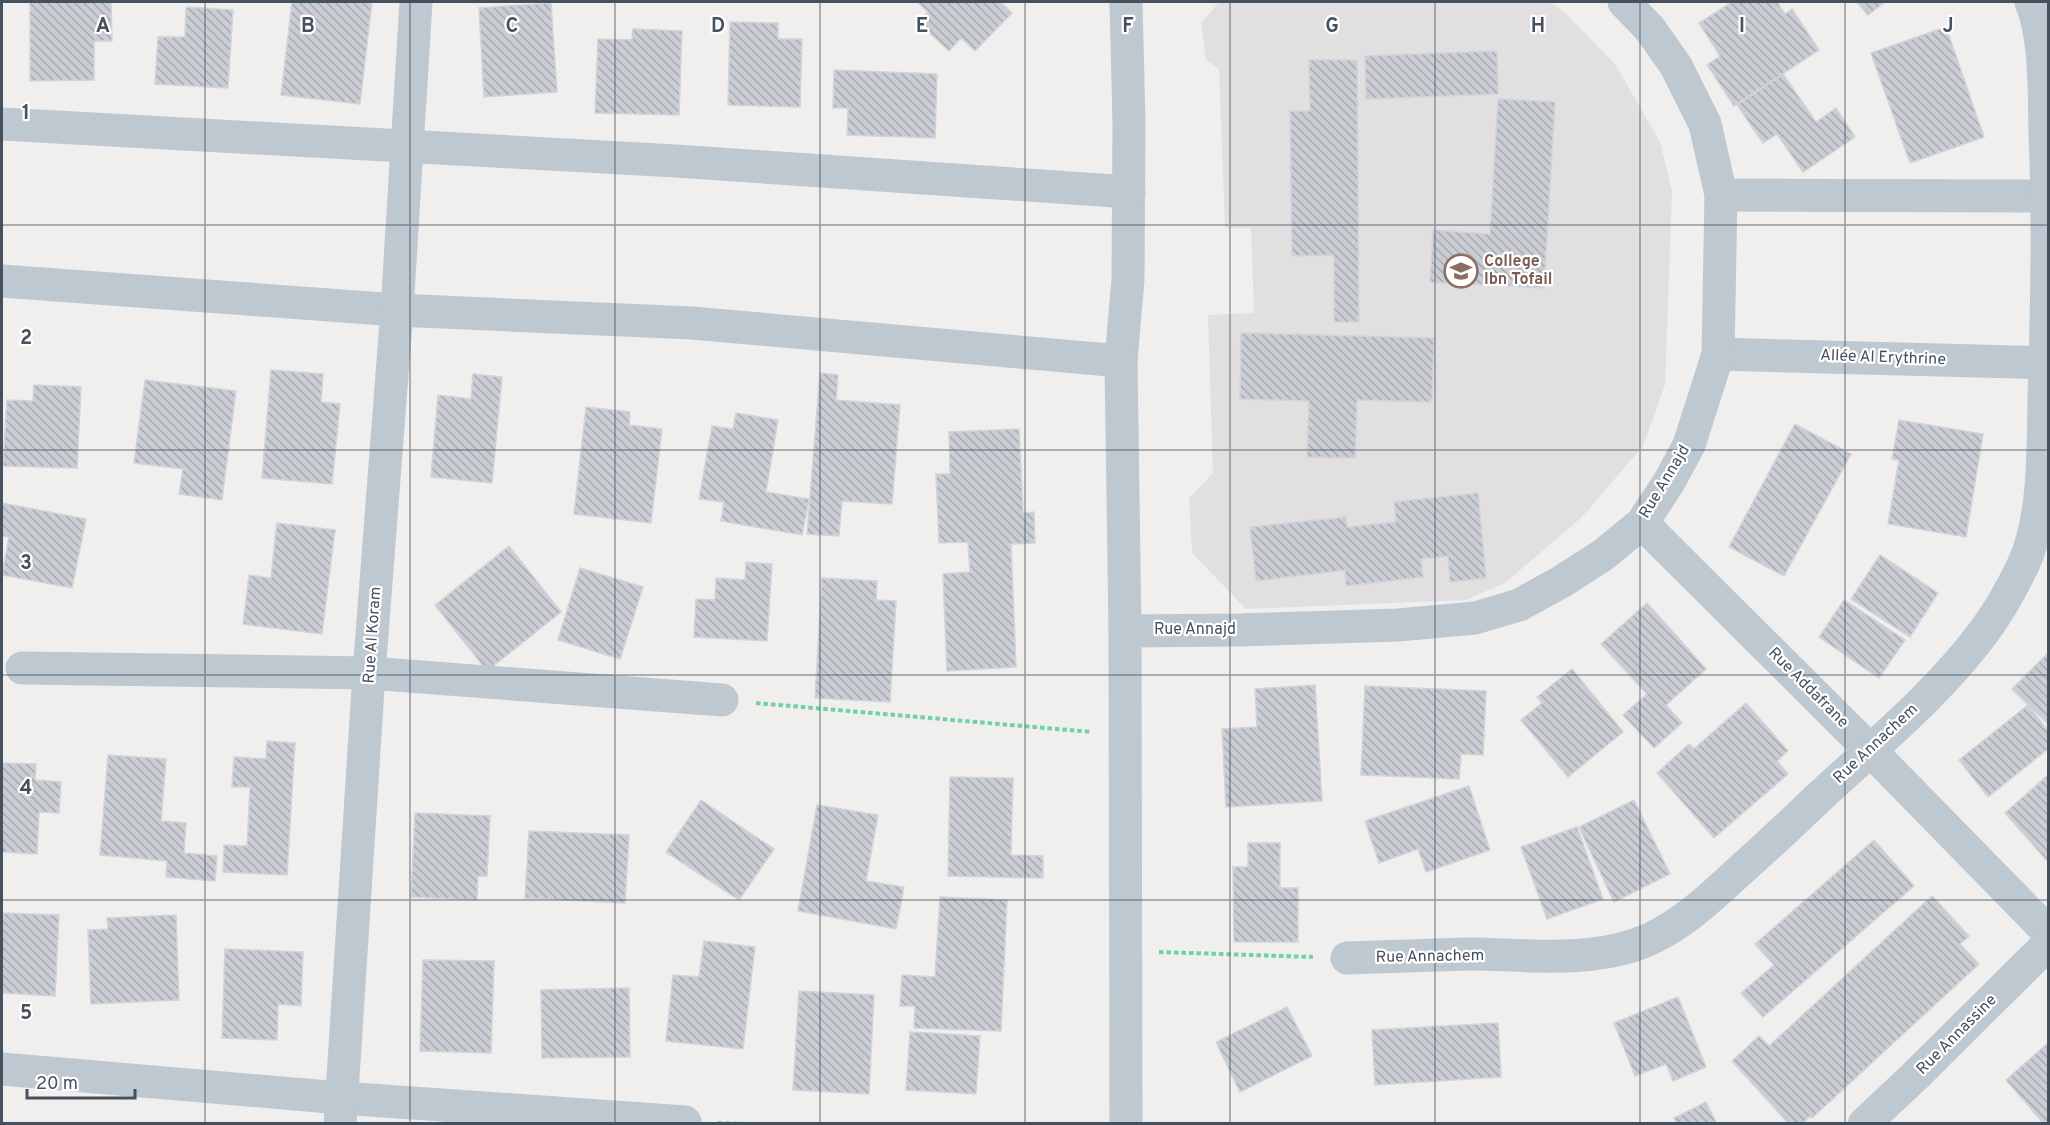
<svg xmlns="http://www.w3.org/2000/svg" width="2050" height="1125" font-family="Overpass,sans-serif">
<style>
.education{fill:#e2dfe0}
.building{fill:url(#building-back-hatch);stroke:#d1d4da;stroke-width:1.5}
.lines{fill:none;stroke-linecap:round;stroke-linejoin:round}
.path{stroke:#6ed3a3;stroke-width:4;stroke-dasharray:4.5 3;stroke-linecap:butt}
.street{stroke:#bdc8d1;stroke-width:33}
.grid{fill:none;stroke:#45515d;stroke-width:1.5;stroke-opacity:0.55}
.labels{text-anchor:middle;dominant-baseline:central;stroke-width:4.5;stroke-linejoin:round;paint-order:stroke}
.education-label{font-size:16px;font-weight:bold;fill:#785e54;stroke:#fff;text-anchor:start}
.street-label{font-size:16px;fill:#45515d;stroke:#fff}
.grid-label{font-size:20px;text-anchor:middle;font-weight:bold;fill:#45515d;stroke:#fff;stroke-width:4.5;stroke-linejoin:round;paint-order:stroke}
</style>
<defs>
<pattern id="building-back-hatch" width="6" height="6" patternUnits="userSpaceOnUse" patternTransform="scale(1.5)"><rect width="6" height="6" fill="#cacdd3"/><path d="M-1 5l2 2M0 0l6 6M5-1l2 2" fill="none" stroke="#a6a9ae"/></pattern>
</defs>
<rect width="100%" height="100%" fill="#f1eeee"/>
<polygon class="education" points="1219,2 1549,2 1563,11 1615,64 1660,142 1672,191 1665,385 1643,446 1582,517 1505,583 1466,600 1246,609 1192,553 1189,498 1213,473 1208,315 1254,313 1251,228 1225,228 1219,69 1206,60 1201,23"/>
<g class="building">
<polygon points="30,2 111,2 112,41 94,41 94,80 30,81"/>
<polygon points="292,2 372,2 360,104 281,95"/>
<polygon points="917,2 1000,2 1012,13 975,51 961,38 949,51 918,22 928,12"/>
<polygon points="1732,2 1777,2 1785,14 1792,9 1819,50 1734,106 1707,65 1720,56 1699,23"/>
<polygon points="1857,2 1885,2 1868,15"/>
<polygon points="551,3 557,92 484,97 479,8"/>
<polygon points="186,7 233,10 228,88 155,84 158,37 185,37"/>
<polygon points="730,22 778,23 778,39 802,39 800,107 728,105"/>
<polygon points="1946,27 1984,137 1910,163 1871,53"/>
<polygon points="633,29 682,31 679,115 595,113 598,39 632,40"/>
<polygon points="1497,51 1498,94 1366,99 1365,56"/>
<polygon points="1309,60 1357,60 1359,322 1334,322 1334,255 1292,256 1290,111 1310,111"/>
<polygon points="834,70 937,74 935,138 847,135 848,108 833,108"/>
<polygon points="1783,74 1816,122 1836,108 1855,137 1803,172 1777,134 1763,143 1737,105"/>
<polygon points="1498,99 1555,102 1544,288 1430,282 1433,230 1490,234"/>
<polygon points="1241,333 1434,338 1432,402 1357,400 1355,458 1307,457 1309,401 1240,399"/>
<polygon points="271,370 323,374 321,402 340,404 332,484 262,478"/>
<polygon points="820,373 838,375 836,400 900,405 892,504 842,501 839,536 807,534"/>
<polygon points="473,374 502,377 492,483 431,477 438,395 471,399"/>
<polygon points="145,380 236,391 222,500 179,494 183,469 134,463"/>
<polygon points="34,385 81,387 77,468 3,466 7,400 33,401"/>
<polygon points="586,407 630,412 629,425 662,429 651,523 574,514"/>
<polygon points="736,413 778,420 766,492 809,499 802,535 721,521 724,502 699,499 712,426 733,429"/>
<polygon points="1899,420 1983,434 1966,537 1888,524 1899,460 1892,459"/>
<polygon points="1795,424 1851,454 1784,576 1729,547"/>
<polygon points="1019,429 1023,513 1034,512 1035,543 1011,544 1016,667 947,671 943,574 970,572 968,542 939,543 936,474 950,474 949,432"/>
<polygon points="1478,493 1486,578 1450,582 1448,556 1421,559 1423,577 1346,586 1345,570 1256,581 1250,527 1346,517 1347,527 1396,522 1394,502"/>
<polygon points="2,503 86,519 72,588 2,575 9,537 2,536"/>
<polygon points="277,523 335,530 322,634 243,624 249,575 271,578"/>
<polygon points="509,546 561,612 487,671 435,605"/>
<polygon points="1880,555 1938,593 1910,637 1851,599"/>
<polygon points="746,562 772,564 767,641 694,637 696,599 715,600 716,578 745,580"/>
<polygon points="580,568 643,587 620,659 558,640"/>
<polygon points="822,578 877,581 876,600 896,601 890,702 815,698"/>
<polygon points="1844,600 1905,640 1879,678 1819,637"/>
<polygon points="1647,603 1706,669 1666,705 1682,723 1654,748 1623,715 1647,694 1601,644"/>
<polygon points="2048,653 2048,724 2012,689"/>
<polygon points="1572,669 1623,732 1568,777 1521,720 1542,703 1537,697"/>
<polygon points="1315,685 1322,801 1226,807 1222,729 1257,727 1255,689"/>
<polygon points="1365,686 1486,691 1483,755 1461,754 1459,779 1361,775"/>
<polygon points="1746,703 1788,751 1777,761 1788,774 1714,838 1657,773 1689,744 1694,749"/>
<polygon points="2028,705 2048,731 2048,749 1988,797 1959,760"/>
<polygon points="267,741 295,743 287,875 223,872 224,845 247,846 250,787 232,787 234,757 266,759"/>
<polygon points="108,755 166,759 161,821 186,823 184,853 217,856 215,881 166,877 167,861 100,855"/>
<polygon points="2,763 36,764 35,780 61,782 59,813 39,812 37,854 2,852"/>
<polygon points="2048,775 2048,862 2005,813"/>
<polygon points="950,777 1013,778 1011,855 1043,856 1043,878 948,876"/>
<polygon points="1469,786 1490,850 1426,872 1418,849 1379,863 1365,821"/>
<polygon points="701,800 774,849 739,900 666,852"/>
<polygon points="1634,800 1670,874 1614,902 1579,827"/>
<polygon points="817,805 878,815 866,881 904,887 896,929 798,911"/>
<polygon points="415,813 490,816 487,876 478,876 477,900 411,897"/>
<polygon points="1577,827 1603,899 1547,919 1521,847"/>
<polygon points="529,831 629,835 625,903 525,898"/>
<polygon points="1874,840 1914,886 1763,1017 1741,993 1774,965 1755,944"/>
<polygon points="1248,843 1280,843 1280,888 1298,888 1298,942 1234,942 1233,867 1248,867"/>
<polygon points="1932,896 1969,936 1960,944 1979,964 1812,1118 1810,1116 1802,1124 1789,1124 1732,1061 1759,1036 1769,1046"/>
<polygon points="940,897 1007,900 1001,1031 914,1028 915,1006 900,1006 902,975 935,977"/>
<polygon points="2,913 59,915 55,996 2,993"/>
<polygon points="176,915 179,1000 91,1004 88,930 108,929 107,918"/>
<polygon points="704,941 755,947 743,1049 666,1041 673,975 699,977"/>
<polygon points="225,949 303,952 301,1006 278,1004 277,1040 222,1038"/>
<polygon points="423,960 494,961 491,1053 420,1051"/>
<polygon points="629,988 630,1057 542,1058 541,990"/>
<polygon points="799,991 874,995 869,1094 793,1090"/>
<polygon points="1678,997 1706,1067 1673,1081 1666,1064 1635,1076 1614,1023"/>
<polygon points="1287,1007 1312,1056 1240,1092 1216,1042"/>
<polygon points="1498,1023 1501,1077 1375,1085 1372,1030"/>
<polygon points="910,1032 980,1036 976,1094 906,1090"/>
<polygon points="2048,1043 2048,1124 2044,1124 2006,1080"/>
<polygon points="1706,1102 1717,1124 1677,1124 1674,1118"/>
</g>
<g class="lines">
<g class="path">
<polyline points="756,703 1092,732"/>
<polyline points="1159,952 1313,957"/>
<polyline points="718,1123 749,1124"/>
</g>
<g class="street">
<polyline points="1126,2 1129,123 1128,279 1121,361 1125,631 1126,1124"/>
<polyline points="2,124 676,161 1129,192"/>
<polyline points="1721,195 2048,196"/>
<polyline points="2,281 397,310 692,323 1121,361"/>
<polyline points="1718,354 2048,363"/>
<polyline points="1642,523 1870,750 2048,932"/>
<polyline points="1125,631 1238,630 1398,625 1475,618 1519,605 1561,582 1603,555 1642,523 1669,482 1689,445 1718,354 1721,195 1705,124 1676,66 1650,29 1624,2"/>
<polyline points="22,668 369,673 722,700"/>
<path d="M1347,958C1387,957 1427,955 1467,954C1523,954 1580,963 1635,945C1673,932 1704,904 1733,877C1761,852 1789,826 1816,800C1873,747 1939,693 1985,630C2000,610 2013,586 2024,563C2045,516 2043,447 2044,396C2047,308 2049,221 2045,134C2044,94 2046,38 2031,2"/>
<polyline points="2,1069 341,1098 685,1122"/>
<polyline points="340,1124 369,673 397,310 416,2"/>
<polyline points="1864,1124 1914,1077 2048,944"/>
</g>
</g>
<path class="grid" d="M205,2V1124M410,2V1124M615,2V1124M820,2V1124M1025,2V1124M1230,2V1124M1435,2V1124M1640,2V1124M1845,2V1124M2,225H2048M2,450H2048M2,675H2048M2,900H2048"/>
<defs>
<symbol id="school-ring" viewBox="-11 -11 22 22"><circle r="9.5" fill="#fff" stroke="#8d6e63" stroke-width="1.5"/><path d="M0-5L7-2L0 1L-7-2ZM-4 1L0 2.5L4 1V4Q0 6-4 4Z" fill="#8d6e63"/></symbol>
</defs>
<g fill-rule="evenodd">
<use href="#school-ring" x="1442" y="252" width="38" height="38"/>
</g>
<g class="labels">
<g class="education-label">
<text x="1484" y="262">College<tspan x="1484" dy="18">Ibn Tofail</tspan></text>
</g>
<g class="street-label">
<text transform="translate(1883 358) rotate(2)">Allée Al Erythrine</text>
<text transform="translate(1665 482) rotate(-59)">Rue Annajd</text>
<text x="1195" y="630">Rue Annajd</text>
<text transform="translate(373 635) rotate(-86)">Rue Al Koram</text>
<text transform="translate(1808 688) rotate(45)">Rue Addafrane</text>
<text transform="translate(1876 744) rotate(-43)">Rue Annachem</text>
<text transform="translate(1430 957) rotate(-1)">Rue Annachem</text>
<text transform="translate(1957 1035) rotate(-45)">Rue Annassine</text>
</g>
</g>
<g class="grid-label">
<text x="103" y="32">A</text>
<text x="308" y="32">B</text>
<text x="512" y="32">C</text>
<text x="718" y="32">D</text>
<text x="922" y="32">E</text>
<text x="1128" y="32">F</text>
<text x="1332" y="32">G</text>
<text x="1538" y="32">H</text>
<text x="1742" y="32">I</text>
<text x="1948" y="32">J</text>
<text x="26" y="119">1</text>
<text x="26" y="344">2</text>
<text x="26" y="569">3</text>
<text x="26" y="794">4</text>
<text x="26" y="1019">5</text>
</g>
<rect width="2050" height="1125" fill="none" stroke="#45515d" stroke-width="6"/>
<path d="M27 1089v9h108v-9" fill="none" stroke="#45515d" stroke-width="3"/>
<text x="36" y="1089" font-size="18" fill="#45515d" stroke="#ffffff" stroke-width="4.5" paint-order="stroke">20 m</text>
</svg>
